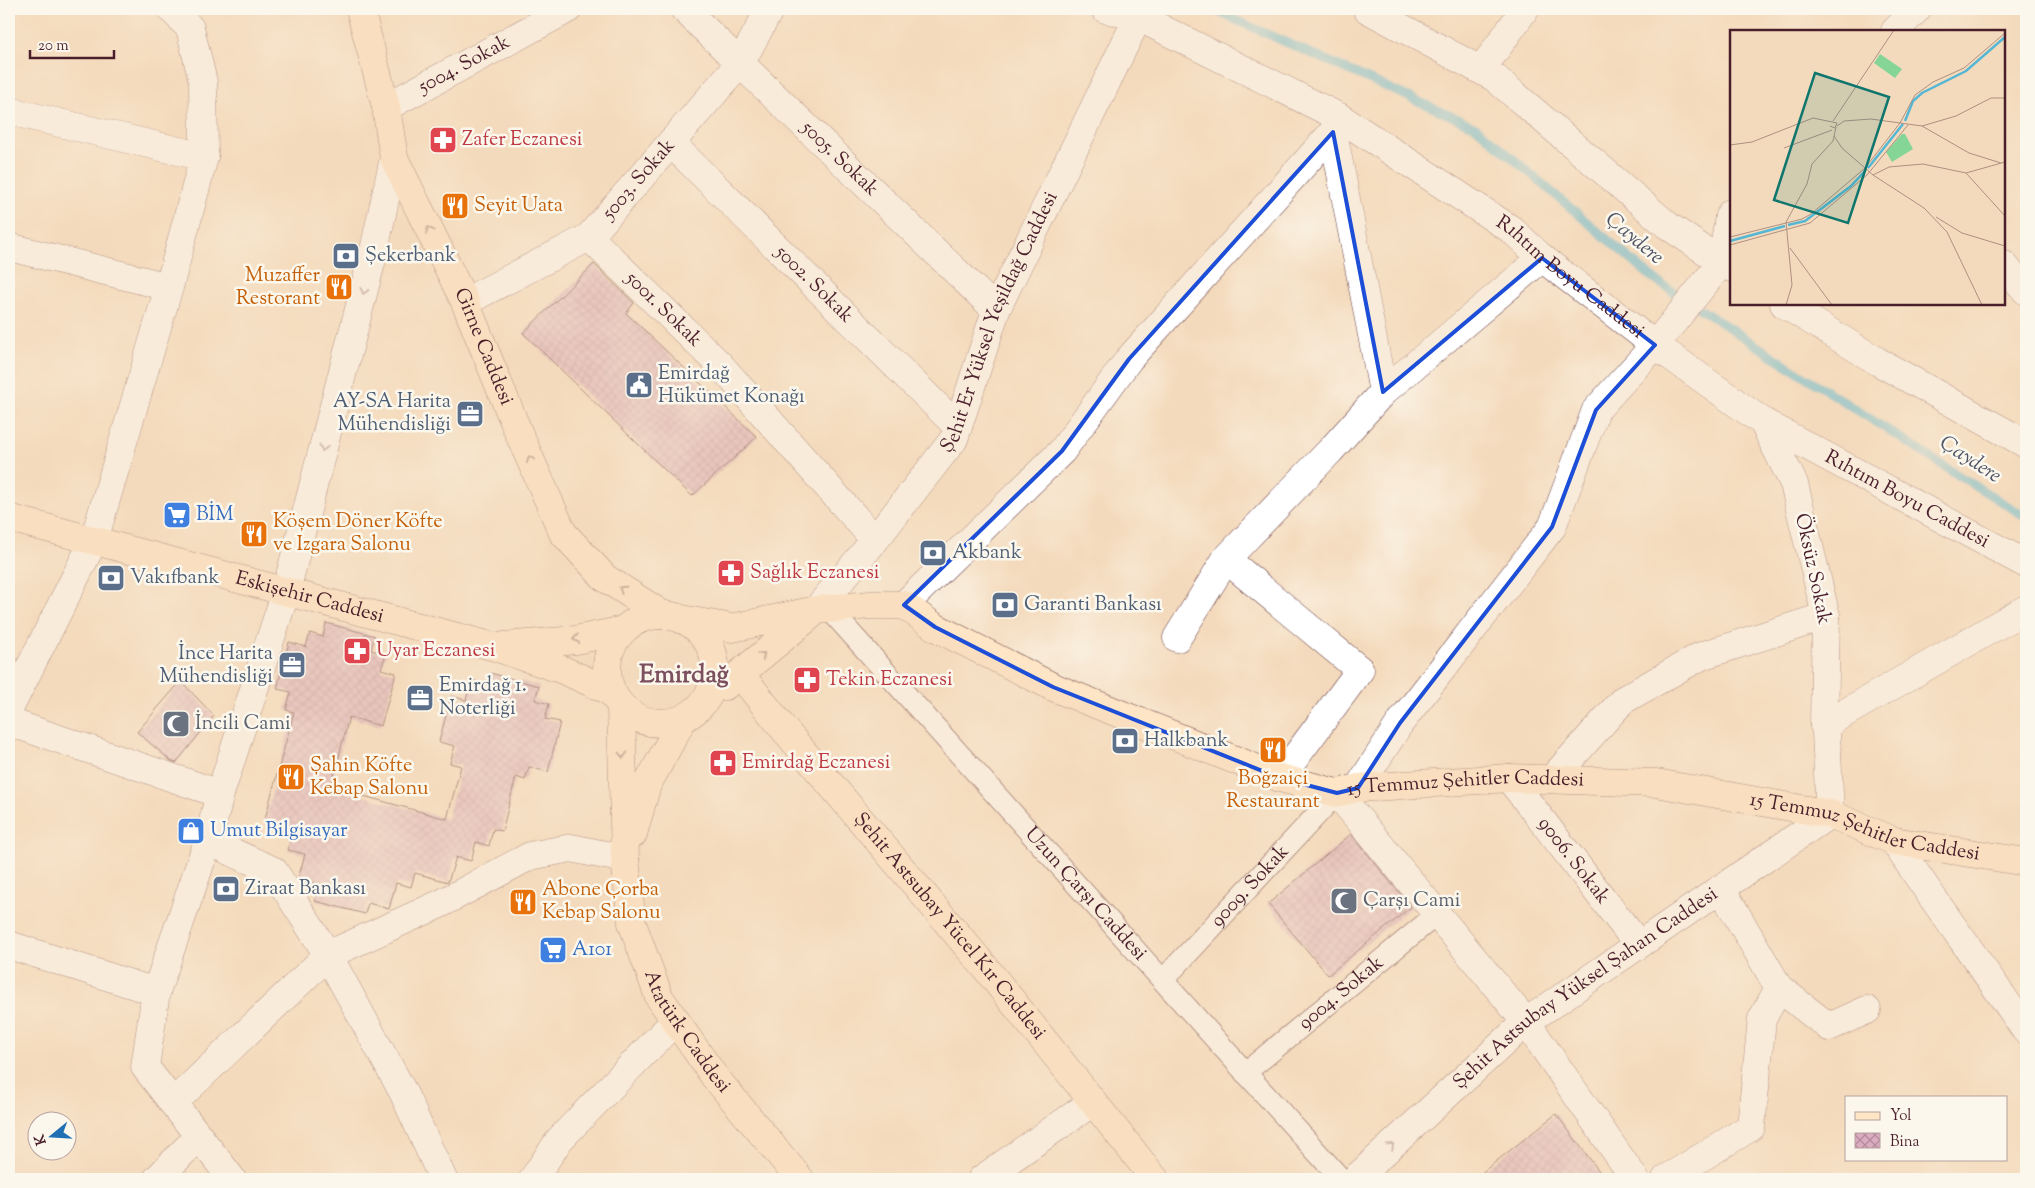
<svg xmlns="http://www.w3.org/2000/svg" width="2035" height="1188" font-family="'Sorts Mill Goudy',serif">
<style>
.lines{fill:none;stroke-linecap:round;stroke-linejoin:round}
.stream{stroke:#55b7d4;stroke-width:9}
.building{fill:url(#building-cross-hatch)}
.pedestrian-casing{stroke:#643b41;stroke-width:23}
.minor-casing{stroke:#643b41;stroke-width:29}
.tertiary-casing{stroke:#643b41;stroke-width:29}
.secondary-casing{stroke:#643b41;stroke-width:29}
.pedestrian{stroke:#fff;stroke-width:21}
.minor{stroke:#fff;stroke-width:28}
.tertiary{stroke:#fff;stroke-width:28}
.secondary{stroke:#fee5c5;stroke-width:28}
.oneway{stroke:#a48278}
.oneway2{stroke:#ae9aa0}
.marked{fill:none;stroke:#1d4ed8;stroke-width:4;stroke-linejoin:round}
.labels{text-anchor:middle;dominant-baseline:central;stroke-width:5;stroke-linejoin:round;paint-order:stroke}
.street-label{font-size:20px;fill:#4a1f2b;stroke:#fbf7ec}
.health-label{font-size:20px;fill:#be3a42;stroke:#fbf7ec;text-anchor:start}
.food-label{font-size:20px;fill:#c56008;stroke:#fbf7ec;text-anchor:start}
.service-label{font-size:20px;fill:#4e5e75;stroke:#fbf7ec;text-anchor:start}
.shop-label{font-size:20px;fill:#366cbe;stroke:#fbf7ec;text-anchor:start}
.worship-label{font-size:20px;fill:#5b616d;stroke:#fbf7ec;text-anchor:start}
.water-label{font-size:21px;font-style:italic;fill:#4e5466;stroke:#fbf7ec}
.district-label{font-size:25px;font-weight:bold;fill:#7d505f;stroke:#fbf7ec}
.inset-river{fill:none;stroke:#55b7d4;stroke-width:2.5}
.inset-road{fill:none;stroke:#b08f82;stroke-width:1}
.view{fill:#0f766e;fill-opacity:0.15;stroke:#0f766e;stroke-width:2.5}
.inset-edge{fill:none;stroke:#4a1f2b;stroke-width:2.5}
</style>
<defs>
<pattern id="building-cross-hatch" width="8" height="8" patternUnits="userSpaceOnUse" patternTransform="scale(1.25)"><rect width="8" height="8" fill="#dbabc0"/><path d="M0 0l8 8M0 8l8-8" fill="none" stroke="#b48b9c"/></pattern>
</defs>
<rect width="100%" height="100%" fill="#fbf7ec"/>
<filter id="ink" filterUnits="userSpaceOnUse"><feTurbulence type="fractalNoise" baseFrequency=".02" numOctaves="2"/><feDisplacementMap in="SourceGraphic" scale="10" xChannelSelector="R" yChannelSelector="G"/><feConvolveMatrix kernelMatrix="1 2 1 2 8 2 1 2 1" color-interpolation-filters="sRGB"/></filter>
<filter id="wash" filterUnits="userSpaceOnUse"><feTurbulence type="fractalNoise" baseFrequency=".0096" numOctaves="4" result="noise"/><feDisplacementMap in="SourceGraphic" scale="20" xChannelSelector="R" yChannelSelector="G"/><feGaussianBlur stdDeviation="1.12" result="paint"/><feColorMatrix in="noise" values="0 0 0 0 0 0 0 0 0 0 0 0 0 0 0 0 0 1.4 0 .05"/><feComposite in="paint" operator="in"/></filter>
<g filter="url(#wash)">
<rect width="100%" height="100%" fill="#f4dabc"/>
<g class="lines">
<polyline class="stream" points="1211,9 1476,127 1655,280 1953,472 2026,517"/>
</g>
<g id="blocks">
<g class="building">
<polygon points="594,264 634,303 626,313 757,437 692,496 523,333"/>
<polygon points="326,623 375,636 371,650 386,654 381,669 396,673 381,726 349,717 331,787 447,819 461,766 450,763 455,746 439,742 451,696 466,700 472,680 487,684 490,673 539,686 535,700 549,704 545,719 560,722 548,772 529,767 525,780 516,777 502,831 493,829 489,846 476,842 471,861 456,857 448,882 415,873 411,887 396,883 389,909 368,903 365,914 315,901 319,884 298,879 305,854 288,850 293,830 264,822 294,712 286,710 291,692 277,689 289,642 306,647 310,633 323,637"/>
<polygon points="181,681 214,716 176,763 171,761 137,732"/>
<polygon points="1351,834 1411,907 1328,975 1268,904"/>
<polygon points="1556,1114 1605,1179 1474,1179"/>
</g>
</g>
</g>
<g filter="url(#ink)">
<use href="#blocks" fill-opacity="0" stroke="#643b41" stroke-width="1"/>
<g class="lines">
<defs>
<g id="pedestrian">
<path id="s1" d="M830,610L1341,1179"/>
<path id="s2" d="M1163,980L1337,793"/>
<path id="s3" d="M1245,1073L1437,914"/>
</g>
<g id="minor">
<path id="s4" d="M684,9L996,310"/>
<polyline points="1895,31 1917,9"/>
<polyline points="1481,70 1525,9"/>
<path id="s5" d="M386,107L568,9"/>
<polyline points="9,111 204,157"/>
<polyline points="1333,132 1383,392"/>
<path id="s6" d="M671,143L958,427"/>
<path id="s7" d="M589,237L720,365L875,540"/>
<polyline points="9,247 169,287"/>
<polyline points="2004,265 2026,291"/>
<path id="s8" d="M465,302L589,237L741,62L770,9"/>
<polyline points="1226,559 1360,670 1280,778"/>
<polyline points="904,605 1062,451 1129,359 1333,132 1339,117"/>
<polyline points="1177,638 1226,559 1330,451 1383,392 1542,258"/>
<polyline points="9,709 94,540 169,287 204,157 203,82 190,28 171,9"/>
<polyline points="9,722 220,794"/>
<polyline points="1824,725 2026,609"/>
<path id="s9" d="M1509,778L1638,944"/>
<polyline points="1552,779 1623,700 1701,656 1826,616"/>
<polyline points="1358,788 1400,723 1552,527 1596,410 1655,345 1722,262 1729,216 1731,213"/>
<polyline points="1337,793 1526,1022 1635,1179"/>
<polyline points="208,841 274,871 328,955 403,1092 443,1179"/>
<path d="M1894,841C1936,905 1983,967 2026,1031"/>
<polyline points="9,945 156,992"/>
<polyline points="1779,988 1829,1027 1867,1010"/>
<polyline points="173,1103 328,955 442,903 530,856 571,848 625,859"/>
<polyline points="157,1179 198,1137"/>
<polyline points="232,1179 145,1067 156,992 208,841 220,794 286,591 373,255 394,158"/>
<polyline points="533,1179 560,1139 676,1020"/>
<polyline points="982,1179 1093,1102"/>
<path id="s10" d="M1355,1179L1526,1022L1830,814L1826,732L1824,725L1826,616L1794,484L1763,422"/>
<polyline points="1666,1179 1751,1127 1762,1019 1779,988 1721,888"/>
</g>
<g id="tertiary">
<path id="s11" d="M1105,9L1138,17L1339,117L1512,230L1542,258L1655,345L1763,422L2026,564"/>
<polyline points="1367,9 1495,78 1667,225 1731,268"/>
<polyline points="1784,304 1877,361 2026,444"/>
<path id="s12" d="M816,610L875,540L954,439L996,310L1142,9"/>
</g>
<g id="secondary">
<path id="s13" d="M360,9L386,107L394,158L465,302L519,434L563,533L605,578L663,615"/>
<path id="s14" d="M9,518L495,647L563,670L612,692"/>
<circle cx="661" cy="669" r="54"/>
<path id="s15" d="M681,619L732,628L816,610L870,605H904L935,627L1053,687L1280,778L1337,793L1358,788L1509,778L1656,783L1830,814L1894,841L2026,862"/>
<polyline points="504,646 576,640 624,630"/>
<path id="s16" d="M740,674L783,728L984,966L1155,1179"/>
<polyline points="725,686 811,615"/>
<path id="s17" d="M621,706L625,859L632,923L659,997L714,1076L800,1179"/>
<polyline points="633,834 647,785 683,719"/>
</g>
</defs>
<use href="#pedestrian" class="pedestrian-casing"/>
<use href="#minor" class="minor-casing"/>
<use href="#tertiary" class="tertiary-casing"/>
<use href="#secondary" class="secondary-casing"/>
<use href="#pedestrian" class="pedestrian"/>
<use href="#minor" class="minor"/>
<use href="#tertiary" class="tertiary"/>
<use href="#secondary" class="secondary"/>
</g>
<defs><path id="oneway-chevron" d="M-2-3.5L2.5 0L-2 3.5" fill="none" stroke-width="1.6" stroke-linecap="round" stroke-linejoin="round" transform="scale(1.25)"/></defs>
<g class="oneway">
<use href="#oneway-chevron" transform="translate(429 230) rotate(-116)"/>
<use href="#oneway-chevron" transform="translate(530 459) rotate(-114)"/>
<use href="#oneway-chevron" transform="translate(622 589) rotate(-147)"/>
<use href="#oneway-chevron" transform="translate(576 639) rotate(171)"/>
<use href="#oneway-chevron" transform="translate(762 655) rotate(-40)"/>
<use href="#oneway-chevron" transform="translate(623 755) rotate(89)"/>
</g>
<g class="oneway2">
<use href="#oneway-chevron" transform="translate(364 291) rotate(105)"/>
<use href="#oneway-chevron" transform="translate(323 448) rotate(105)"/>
<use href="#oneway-chevron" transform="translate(1391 1146) rotate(-43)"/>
</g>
</g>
<path d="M0 0H2035V1188H0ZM1333,132L1383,392L1542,258L1655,345L1596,410L1552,527L1400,723L1358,788L1337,793L1280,778L1053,687L935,627L904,605L1062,451L1129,359Z" fill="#f4dabc" fill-opacity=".55" fill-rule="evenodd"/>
<path class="marked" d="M1333,132L1383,392L1542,258L1655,345L1596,410L1552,527L1400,723L1358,788L1337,793L1280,778L1053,687L935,627L904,605L1062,451L1129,359Z"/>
<defs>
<symbol id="pharmacy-square" viewBox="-11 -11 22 22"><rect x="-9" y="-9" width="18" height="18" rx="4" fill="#e0444e" stroke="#fbf7ec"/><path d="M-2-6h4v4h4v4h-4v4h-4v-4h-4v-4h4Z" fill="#fff"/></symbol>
<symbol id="restaurant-square" viewBox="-11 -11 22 22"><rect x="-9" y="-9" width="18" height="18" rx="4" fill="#e8710a" stroke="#fbf7ec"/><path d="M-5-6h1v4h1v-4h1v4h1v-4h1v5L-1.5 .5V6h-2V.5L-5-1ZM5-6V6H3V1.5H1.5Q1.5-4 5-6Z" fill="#fff"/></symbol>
<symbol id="bank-square" viewBox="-11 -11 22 22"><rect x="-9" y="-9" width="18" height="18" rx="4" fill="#5c6f8a" stroke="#fbf7ec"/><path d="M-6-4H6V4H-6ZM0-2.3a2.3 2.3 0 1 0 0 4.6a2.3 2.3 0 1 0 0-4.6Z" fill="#fff"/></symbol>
<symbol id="civic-square" viewBox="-11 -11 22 22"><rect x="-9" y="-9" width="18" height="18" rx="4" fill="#5c6f8a" stroke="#fbf7ec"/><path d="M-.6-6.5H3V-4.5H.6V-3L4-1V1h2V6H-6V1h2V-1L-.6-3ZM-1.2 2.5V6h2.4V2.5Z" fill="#fff"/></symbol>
<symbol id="office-square" viewBox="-11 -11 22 22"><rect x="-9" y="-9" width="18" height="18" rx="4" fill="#5c6f8a" stroke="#fbf7ec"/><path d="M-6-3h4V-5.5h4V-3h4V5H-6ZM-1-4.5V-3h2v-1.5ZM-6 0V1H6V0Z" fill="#fff"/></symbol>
<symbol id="supermarket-square" viewBox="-11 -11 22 22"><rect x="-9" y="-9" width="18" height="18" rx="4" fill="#3f7fe0" stroke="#fbf7ec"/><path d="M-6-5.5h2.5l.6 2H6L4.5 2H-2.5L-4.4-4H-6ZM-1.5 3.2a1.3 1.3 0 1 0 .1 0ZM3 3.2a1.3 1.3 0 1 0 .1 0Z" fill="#fff"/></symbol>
<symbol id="mosque-square" viewBox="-11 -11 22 22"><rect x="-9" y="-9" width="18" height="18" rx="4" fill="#6b7280" stroke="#fbf7ec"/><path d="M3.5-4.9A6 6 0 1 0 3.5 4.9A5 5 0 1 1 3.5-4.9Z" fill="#fff"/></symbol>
<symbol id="shop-square" viewBox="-11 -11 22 22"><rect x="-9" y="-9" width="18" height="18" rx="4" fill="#3f7fe0" stroke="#fbf7ec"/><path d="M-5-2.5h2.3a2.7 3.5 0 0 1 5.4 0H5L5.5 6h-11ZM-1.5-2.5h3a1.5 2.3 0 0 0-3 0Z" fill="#fff"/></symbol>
</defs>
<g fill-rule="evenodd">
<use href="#pharmacy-square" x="427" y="124" width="32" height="32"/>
<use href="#restaurant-square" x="439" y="190" width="32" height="32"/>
<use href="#bank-square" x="330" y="240" width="32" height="32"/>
<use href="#restaurant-square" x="323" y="271" width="32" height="32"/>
<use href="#civic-square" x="623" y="369" width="32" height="32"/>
<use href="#office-square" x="454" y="398" width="32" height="32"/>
<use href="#supermarket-square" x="161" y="499" width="32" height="32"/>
<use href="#restaurant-square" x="238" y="518" width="32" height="32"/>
<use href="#bank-square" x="917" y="537" width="32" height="32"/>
<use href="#pharmacy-square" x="715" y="557" width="32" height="32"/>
<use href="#bank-square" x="95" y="562" width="32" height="32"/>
<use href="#bank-square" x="989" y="589" width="32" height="32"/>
<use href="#pharmacy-square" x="341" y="635" width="32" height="32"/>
<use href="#office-square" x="276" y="649" width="32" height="32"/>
<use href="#pharmacy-square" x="791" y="664" width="32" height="32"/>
<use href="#office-square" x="404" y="682" width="32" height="32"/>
<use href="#mosque-square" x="160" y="708" width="32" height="32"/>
<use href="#bank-square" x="1109" y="725" width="32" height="32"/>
<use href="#restaurant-square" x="1257" y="734" width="32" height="32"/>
<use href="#pharmacy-square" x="707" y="747" width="32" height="32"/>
<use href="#restaurant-square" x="275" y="761" width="32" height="32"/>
<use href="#shop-square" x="175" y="815" width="32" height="32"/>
<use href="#bank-square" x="210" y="873" width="32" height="32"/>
<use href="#mosque-square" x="1328" y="885" width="32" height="32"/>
<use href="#restaurant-square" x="507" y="886" width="32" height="32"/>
<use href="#supermarket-square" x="537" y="934" width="32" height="32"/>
</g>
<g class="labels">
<g class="street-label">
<text stroke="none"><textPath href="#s5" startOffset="89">5004. Sokak</textPath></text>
<text stroke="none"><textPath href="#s4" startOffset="216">5005. Sokak</textPath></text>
<text stroke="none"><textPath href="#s8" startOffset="216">5003. Sokak</textPath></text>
<text stroke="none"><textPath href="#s11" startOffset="540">Rıhtım Boyu Caddesi</textPath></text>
<text stroke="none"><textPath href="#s6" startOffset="201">5002. Sokak</textPath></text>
<text stroke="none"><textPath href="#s7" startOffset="104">5001. Sokak</textPath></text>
<text stroke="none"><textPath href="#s12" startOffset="345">Şehit Er Yüksel Yeşildağ Caddesi</textPath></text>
<text stroke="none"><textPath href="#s13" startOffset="362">Girne Caddesi</textPath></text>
<text stroke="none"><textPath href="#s11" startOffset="945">Rıhtım Boyu Caddesi</textPath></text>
<text transform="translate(1812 569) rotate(78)">Öksüz Sokak</text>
<text stroke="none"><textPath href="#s14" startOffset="311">Eskişehir Caddesi</textPath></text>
<text stroke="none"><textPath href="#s15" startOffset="829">15 Temmuz Şehitler Caddesi</textPath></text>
<text stroke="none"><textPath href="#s15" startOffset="1234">15 Temmuz Şehitler Caddesi</textPath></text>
<text stroke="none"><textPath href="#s9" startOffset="105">9006. Sokak</textPath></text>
<text stroke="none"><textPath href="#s2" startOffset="128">9009. Sokak</textPath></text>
<text stroke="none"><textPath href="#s1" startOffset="382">Uzun Çarşı Caddesi</textPath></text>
<text stroke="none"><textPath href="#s16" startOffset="328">Şehit Astsubay Yücel Kır Caddesi</textPath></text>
<text stroke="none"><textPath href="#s10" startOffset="300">Şehit Astsubay Yüksel Şahan Caddesi</textPath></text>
<text stroke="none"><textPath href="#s3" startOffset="125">9004. Sokak</textPath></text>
<text stroke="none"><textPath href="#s17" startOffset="340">Atatürk Caddesi</textPath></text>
</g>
<g class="health-label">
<text x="462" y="140">Zafer Eczanesi</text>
<text x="750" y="573">Sağlık Eczanesi</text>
<text x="376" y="651">Uyar Eczanesi</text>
<text x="826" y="680">Tekin Eczanesi</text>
<text x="742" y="763">Emirdağ Eczanesi</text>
</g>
<g class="food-label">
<text x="474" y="206">Seyit Uata</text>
<text x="320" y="276" text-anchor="end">Muzaffer<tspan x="320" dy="23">Restorant</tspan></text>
<text x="273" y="522">Köşem Döner Köfte<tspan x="273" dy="23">ve Izgara Salonu</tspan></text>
<text x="310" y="766">Şahin Köfte<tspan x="310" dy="23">Kebap Salonu</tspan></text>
<text x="1273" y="779" text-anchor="middle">Boğzaiçi<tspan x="1273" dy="23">Restaurant</tspan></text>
<text x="542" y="890">Abone Çorba<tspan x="542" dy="23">Kebap Salonu</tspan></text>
</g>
<g class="service-label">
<text x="365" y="256">Şekerbank</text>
<text x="658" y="374">Emirdağ<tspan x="658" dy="23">Hükümet Konağı</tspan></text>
<text x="451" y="402" text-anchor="end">AY-SA Harita<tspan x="451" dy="23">Mühendisliği</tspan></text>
<text x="952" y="553">Akbank</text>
<text x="130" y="578">Vakıfbank</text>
<text x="1024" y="605">Garanti Bankası</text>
<text x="273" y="654" text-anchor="end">İnce Harita<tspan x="273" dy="23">Mühendisliği</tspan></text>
<text x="439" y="686">Emirdağ 1.<tspan x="439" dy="23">Noterliği</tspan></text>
<text x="1144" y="741">Halkbank</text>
<text x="245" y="889">Ziraat Bankası</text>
</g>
<g class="shop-label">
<text x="196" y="515">BİM</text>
<text x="210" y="831">Umut Bilgisayar</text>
<text x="572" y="950">A101</text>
</g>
<g class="worship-label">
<text x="195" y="724">İncili Cami</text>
<text x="1363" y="901">Çarşı Cami</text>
</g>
<g class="water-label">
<text transform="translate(1634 239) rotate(40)">Çaydere</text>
<text transform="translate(1970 460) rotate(33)">Çaydere</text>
</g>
<g class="district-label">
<text x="684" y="676">Emirdağ</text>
</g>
</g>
<g transform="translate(1730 30)">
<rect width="275" height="275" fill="#f4dabc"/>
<path d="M150,24L172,39L165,48L144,33ZM172,104H175L183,119L162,132L156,122Z" fill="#84d596"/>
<path class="inset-river" d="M175,91L183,71L192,63L236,41L275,7M138,138L173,94M58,195L75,191L121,156L135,141M0,211L55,196"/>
<path class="inset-road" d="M103,91L164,0M107,96L114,91L141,89L192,96L226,86L261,68H275M192,96L239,123L271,133M104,106L112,118L143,145L194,178L217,202L252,275M0,115L22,112L83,88L107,93L105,98L100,96M54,118L102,100M236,143L275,186M143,145L159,137L193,134L236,143L275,132M206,187L232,203L275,216M0,207L72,189L81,184L135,138L170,93L185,65L203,52L234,38L275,3M0,215L80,193L137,145L178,95M60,218L102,275M56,275L62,255L56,192L77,154L82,134L103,111L106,97"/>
<path class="view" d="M85,43L159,67L118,193L44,170Z"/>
<rect width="275" height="275" class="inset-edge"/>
</g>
<rect width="2035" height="1188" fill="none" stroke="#fbf7ec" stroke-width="30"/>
<rect x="1845" y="1096" width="162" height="65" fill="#fbf7ec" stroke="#b4a19f"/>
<rect x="1855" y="1112" width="25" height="8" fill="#fee5c5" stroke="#b4a19f"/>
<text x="1890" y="1120" font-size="15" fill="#4a1f2b">Yol</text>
<rect x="1855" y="1133" width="25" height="15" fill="url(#building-cross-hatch)" stroke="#b4a19f"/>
<text x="1890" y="1146" font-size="15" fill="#4a1f2b">Bina</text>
<g transform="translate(52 1136) rotate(252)"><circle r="24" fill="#fbf7ec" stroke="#b4a19f"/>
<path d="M0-4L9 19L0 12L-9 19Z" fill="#1f6fb2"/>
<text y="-8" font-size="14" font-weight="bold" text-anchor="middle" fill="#4a1f2b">K</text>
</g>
<path d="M30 50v8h84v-8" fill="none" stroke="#4a1f2b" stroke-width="2.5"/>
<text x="38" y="50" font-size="15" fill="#4a1f2b" stroke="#fbf7ec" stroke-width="4" paint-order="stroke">20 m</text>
</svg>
